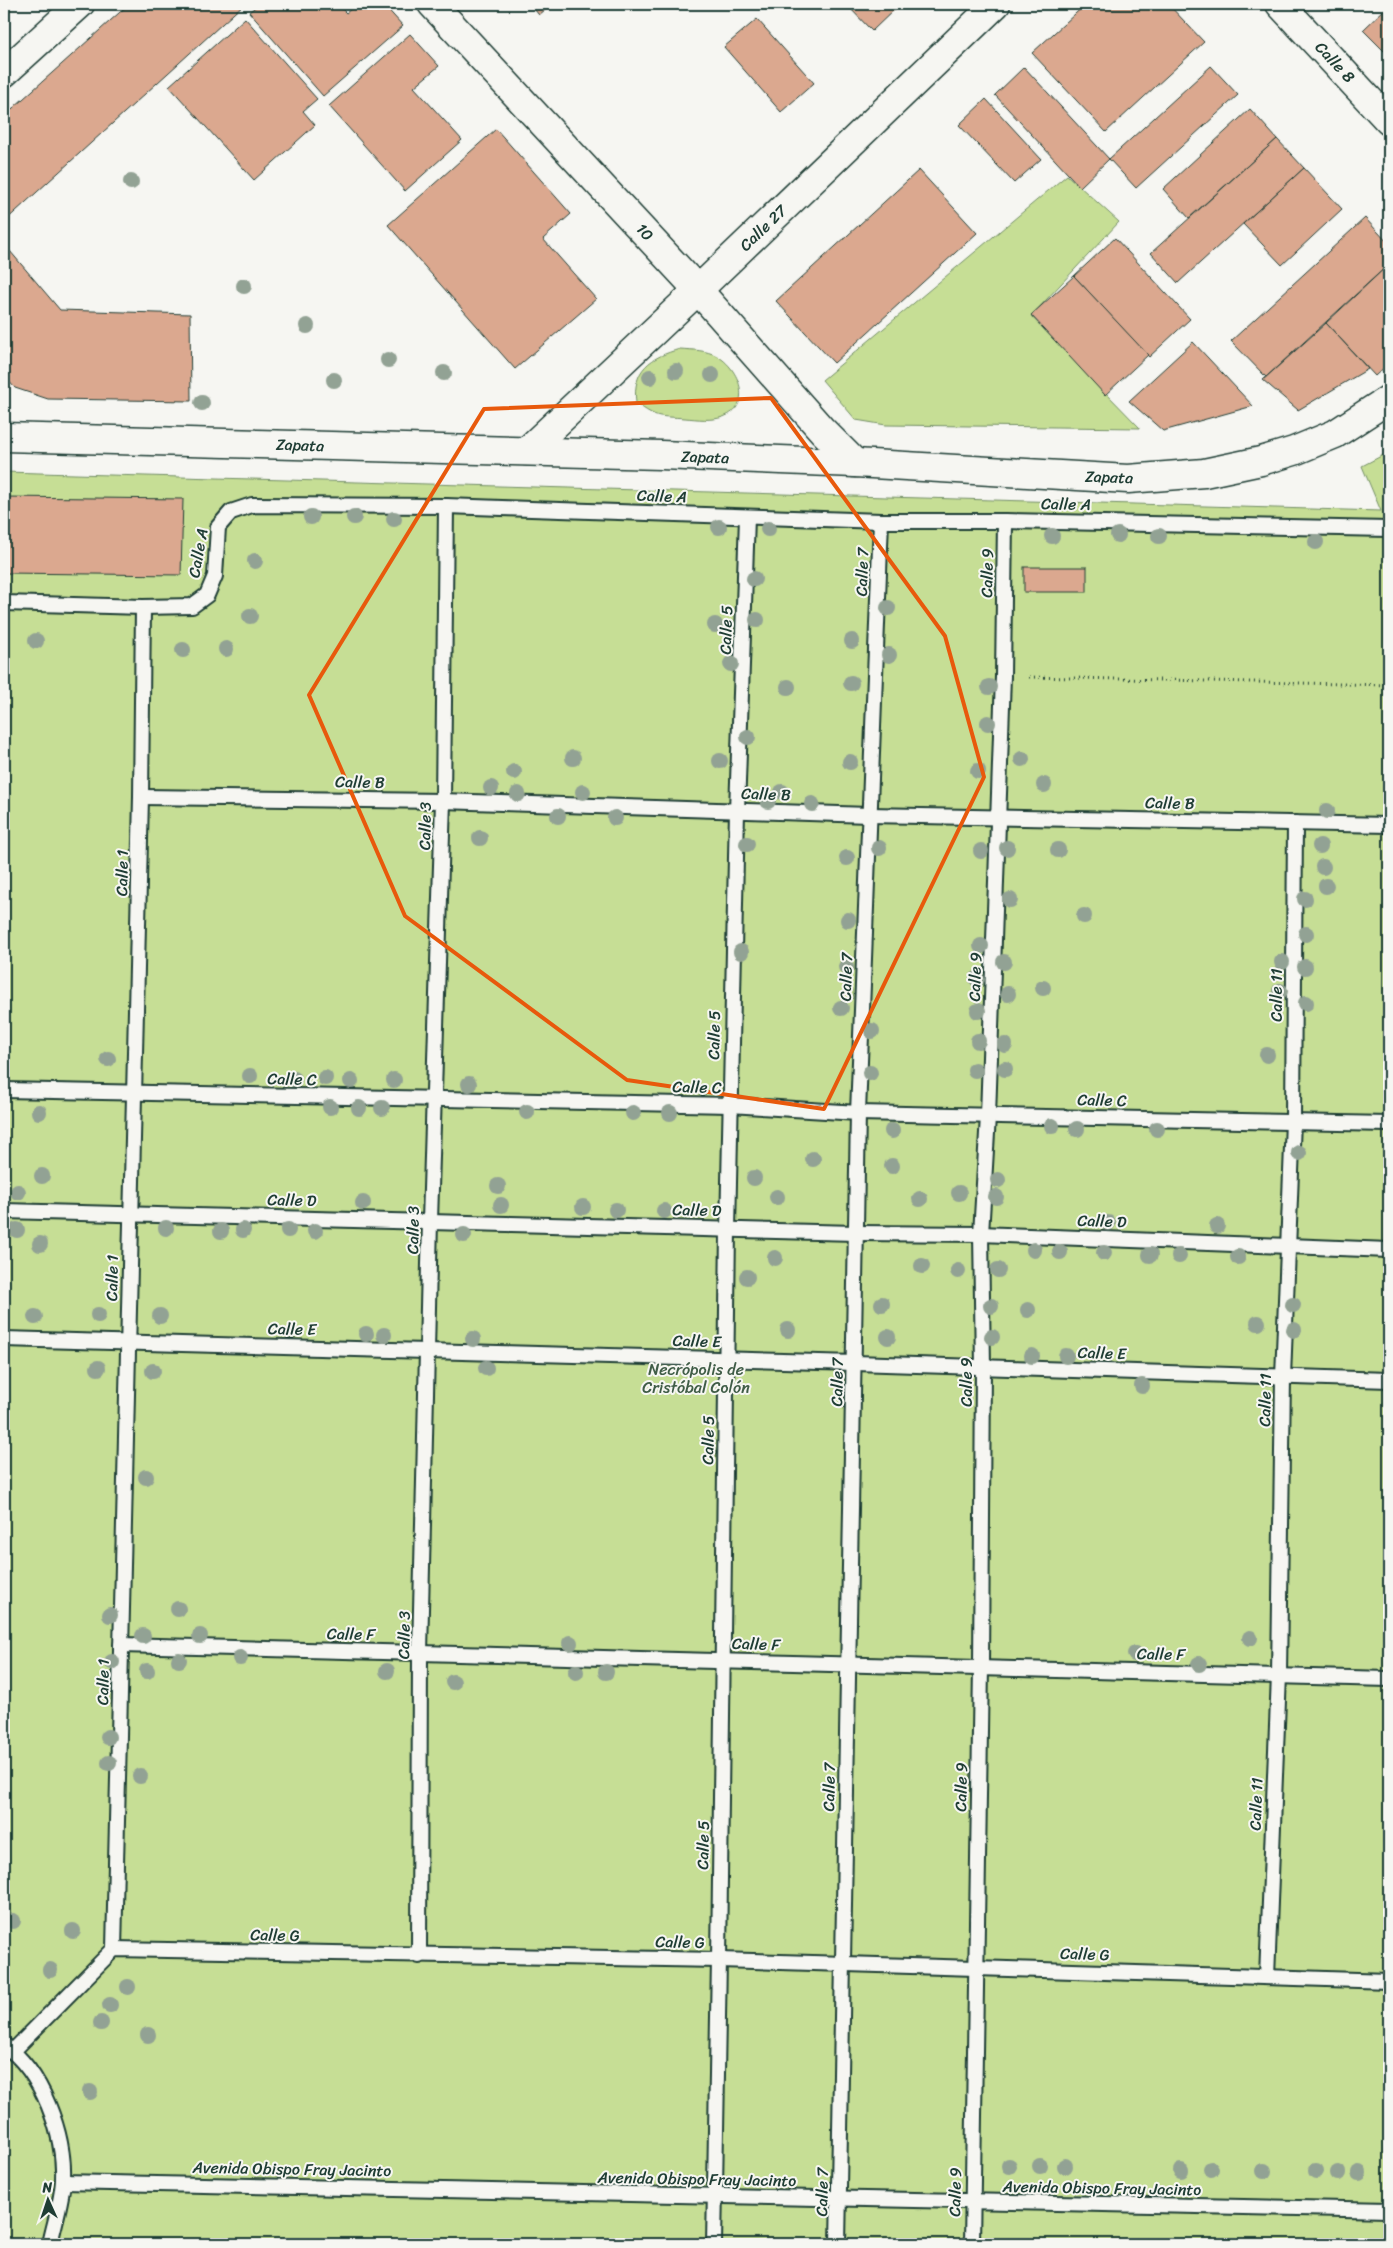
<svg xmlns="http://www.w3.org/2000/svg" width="1393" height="2248" font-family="Sriracha,sans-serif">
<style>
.green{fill:#c6de95;stroke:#728e64}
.building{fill:#dba88f;stroke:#1f3d34}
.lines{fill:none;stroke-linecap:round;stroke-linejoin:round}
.service-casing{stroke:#1f3d34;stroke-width:18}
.minor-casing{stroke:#1f3d34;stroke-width:31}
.secondary-casing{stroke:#1f3d34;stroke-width:31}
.path{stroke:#1f3d34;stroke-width:3;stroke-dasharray:1 4;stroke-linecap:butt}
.service{stroke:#f6f6f2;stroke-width:14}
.minor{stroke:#f6f6f2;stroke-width:28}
.secondary{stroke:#f6f6f2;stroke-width:28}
.tree{fill:#92a294}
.marked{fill:none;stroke:#e8590c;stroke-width:4;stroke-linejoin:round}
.labels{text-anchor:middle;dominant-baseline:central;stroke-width:4;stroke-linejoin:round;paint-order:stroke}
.street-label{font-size:16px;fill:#1f3d34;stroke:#f6f6f2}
.park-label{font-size:16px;fill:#405d47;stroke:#f6f6f2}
</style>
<rect width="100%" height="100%" fill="#f6f6f2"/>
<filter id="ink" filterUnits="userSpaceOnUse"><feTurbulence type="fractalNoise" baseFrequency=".02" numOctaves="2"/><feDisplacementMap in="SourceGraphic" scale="10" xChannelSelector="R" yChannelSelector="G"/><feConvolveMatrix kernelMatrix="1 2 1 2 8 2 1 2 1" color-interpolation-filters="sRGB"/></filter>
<g filter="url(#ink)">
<g class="green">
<polygon points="1067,175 1119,222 1031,316 1140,428 886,425 856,420 822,380"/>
<path d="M680,349C693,350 706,350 717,356C739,368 754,406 723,417C711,421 698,419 685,418C660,416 657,419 636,403C632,369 651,357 680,349Z"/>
<polygon points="1389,452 1389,2244 4,2244 4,472 1381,511 1362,466"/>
</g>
<g class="building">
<polygon points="129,4 244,4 4,222 4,116"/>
<polygon points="259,4 337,4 346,13 357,4 383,4 403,26 323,96 249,12"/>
<polygon points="530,4 552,4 539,15"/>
<polygon points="846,4 896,4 898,6 872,31"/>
<polygon points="1086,4 1168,4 1204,42 1106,132 1032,53"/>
<polygon points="1389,5 1389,56 1363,30"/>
<polygon points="245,18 317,99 303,111 315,125 254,180 169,86"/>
<polygon points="757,19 814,83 781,112 724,47"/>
<polygon points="410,34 439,66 414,87 462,140 405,191 329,106"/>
<polygon points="1211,66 1238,95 1136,188 1109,159"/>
<polygon points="1024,67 1109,159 1080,187 995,95"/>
<polygon points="986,99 1041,159 1014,183 959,125"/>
<polygon points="1250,109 1277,139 1189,218 1163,189"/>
<polygon points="496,129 571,214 543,239 596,299 515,369 388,225"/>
<polygon points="1277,139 1304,168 1178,283 1151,253"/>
<polygon points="1304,168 1342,209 1282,265 1243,224"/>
<polygon points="919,170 977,233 834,363 776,301"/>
<polygon points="1365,218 1389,244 1389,264 1266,377 1231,341"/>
<polygon points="1115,238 1190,319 1149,357 1074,276"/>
<polygon points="4,244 60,310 190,314 191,401 48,399 15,388 4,376"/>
<polygon points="1387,266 1389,268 1389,363 1375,376 1326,323"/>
<polygon points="1074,276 1148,355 1105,395 1031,315"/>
<polygon points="1326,323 1368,369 1298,410 1263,380"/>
<polygon points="1193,342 1253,406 1163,431 1129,401"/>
<polygon points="4,497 6,497 5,521 4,521"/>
<polygon points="6,497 183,499 181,575 5,573"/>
<rect x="1024" y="567" width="63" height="25"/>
</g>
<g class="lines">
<defs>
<g id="service">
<polyline points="4,603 143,607 192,606 207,595 215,576 218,527 231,512 252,505 446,506 881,521 1005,521 1389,529"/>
<polyline points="141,797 443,801 869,815 1389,825"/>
<polyline points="4,1090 730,1105 858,1113 1389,1124"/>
<polyline points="4,1211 856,1233 981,1234 1389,1250"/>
<polyline points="4,1339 855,1363 1389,1380"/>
<polyline points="121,1645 1389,1679"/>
<polyline points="114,1949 141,797 143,607"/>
<polyline points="419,1956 420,1653 430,1221 443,801 446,506"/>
<polyline points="1267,1977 1279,1675 1283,1377 1293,1121 1295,823"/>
<path d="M4,2045C42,2071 65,2135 63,2180C62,2201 54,2224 50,2244"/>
<polyline points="13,2051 114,1949 719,1960 1389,1981"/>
<polyline points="63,2182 1389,2210"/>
<polyline points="714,2244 719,1960 728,1229 737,811 747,517"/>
<polyline points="838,2244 858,1113 881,521"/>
<polyline points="972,2244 981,1667 983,1367 981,1234 988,1116 1003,676 1005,521"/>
</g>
<g id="minor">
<polyline points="432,4 698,290 822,430 855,463"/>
<polyline points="1280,4 1389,121"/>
<polyline points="4,73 80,4"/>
<polyline points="527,451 698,290 996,4"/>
</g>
<polyline id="secondary" points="4,437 661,455 855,463 1128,479 1204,473 1261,461 1294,451 1335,434 1389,399"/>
</defs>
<use href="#service" class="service-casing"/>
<use href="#minor" class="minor-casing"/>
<use href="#secondary" class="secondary-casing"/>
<polyline class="path" points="1029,677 1389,685"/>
<use href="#service" class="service"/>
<use href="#minor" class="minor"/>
<use href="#secondary" class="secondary"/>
</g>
<g class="tree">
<circle cx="131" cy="182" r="8"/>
<circle cx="244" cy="286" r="8"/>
<circle cx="307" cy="326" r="8"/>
<circle cx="388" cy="360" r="8"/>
<circle cx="676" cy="371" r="8"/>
<circle cx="444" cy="373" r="8"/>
<circle cx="712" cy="375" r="8"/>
<circle cx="650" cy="377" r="8"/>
<circle cx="334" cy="380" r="8"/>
<circle cx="202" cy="403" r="8"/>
<circle cx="311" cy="517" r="8"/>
<circle cx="354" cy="517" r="8"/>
<circle cx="394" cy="519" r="8"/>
<circle cx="719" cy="527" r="8"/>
<circle cx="768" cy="529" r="8"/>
<circle cx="1118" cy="535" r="8"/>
<circle cx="1052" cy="536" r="8"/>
<circle cx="1159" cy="536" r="8"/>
<circle cx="1316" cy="542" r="8"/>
<circle cx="255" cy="561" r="8"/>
<circle cx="754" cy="579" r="8"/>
<circle cx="888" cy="608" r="8"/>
<circle cx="250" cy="616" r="8"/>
<circle cx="757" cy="620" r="8"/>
<circle cx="715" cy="625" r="8"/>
<circle cx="36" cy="641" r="8"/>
<circle cx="852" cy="641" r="8"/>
<circle cx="226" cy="649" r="8"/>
<circle cx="183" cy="650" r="8"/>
<circle cx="889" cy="655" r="8"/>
<circle cx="731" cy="664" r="8"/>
<circle cx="851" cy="683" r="8"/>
<circle cx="788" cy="687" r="8"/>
<circle cx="989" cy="687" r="8"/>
<circle cx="988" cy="723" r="8"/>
<circle cx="748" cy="737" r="8"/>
<circle cx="573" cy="758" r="8"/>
<circle cx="1022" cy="759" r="8"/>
<circle cx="720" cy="761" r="8"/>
<circle cx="850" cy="762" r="8"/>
<circle cx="978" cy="771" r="8"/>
<circle cx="514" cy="772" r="8"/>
<circle cx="1044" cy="785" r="8"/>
<circle cx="491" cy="788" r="8"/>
<circle cx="583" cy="792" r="8"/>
<circle cx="782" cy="792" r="8"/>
<circle cx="518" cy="794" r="8"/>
<circle cx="768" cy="801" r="8"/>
<circle cx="812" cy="804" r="8"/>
<circle cx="1327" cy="811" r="8"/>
<circle cx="558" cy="816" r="8"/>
<circle cx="615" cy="818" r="8"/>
<circle cx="480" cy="838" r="8"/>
<circle cx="747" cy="844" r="8"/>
<circle cx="1320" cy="846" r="8"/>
<circle cx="879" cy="848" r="8"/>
<circle cx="1007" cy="848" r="8"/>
<circle cx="1058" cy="850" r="8"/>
<circle cx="981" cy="851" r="8"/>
<circle cx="847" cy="858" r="8"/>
<circle cx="1323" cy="867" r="8"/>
<circle cx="1326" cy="886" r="8"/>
<circle cx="1305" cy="899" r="8"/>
<circle cx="1010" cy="900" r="8"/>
<circle cx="1084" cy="916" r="8"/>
<circle cx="848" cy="920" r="8"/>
<circle cx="1306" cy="934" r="8"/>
<circle cx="981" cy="946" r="8"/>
<circle cx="741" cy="952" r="8"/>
<circle cx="1004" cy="962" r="8"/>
<circle cx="1282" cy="962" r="8"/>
<circle cx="846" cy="967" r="8"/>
<circle cx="1305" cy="967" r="8"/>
<circle cx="977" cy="979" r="8"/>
<circle cx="1043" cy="988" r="8"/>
<circle cx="1280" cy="991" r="8"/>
<circle cx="1008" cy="994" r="8"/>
<circle cx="1306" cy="1003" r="8"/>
<circle cx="841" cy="1008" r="8"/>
<circle cx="978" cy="1011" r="8"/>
<circle cx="872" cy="1031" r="8"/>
<circle cx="978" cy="1041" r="8"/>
<circle cx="1005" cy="1045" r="8"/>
<circle cx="1267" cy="1055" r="8"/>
<circle cx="108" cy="1059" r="8"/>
<circle cx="1005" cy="1069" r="8"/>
<circle cx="975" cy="1070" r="8"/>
<circle cx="870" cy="1073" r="8"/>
<circle cx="250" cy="1076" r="8"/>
<circle cx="325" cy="1078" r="8"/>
<circle cx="294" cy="1079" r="8"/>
<circle cx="394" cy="1080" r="8"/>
<circle cx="351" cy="1081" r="8"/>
<circle cx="469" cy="1084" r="8"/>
<circle cx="330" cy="1107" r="8"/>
<circle cx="359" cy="1108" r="8"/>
<circle cx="382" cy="1108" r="8"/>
<circle cx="39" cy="1112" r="8"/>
<circle cx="527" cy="1112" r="8"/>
<circle cx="633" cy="1113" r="8"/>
<circle cx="670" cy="1113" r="8"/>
<circle cx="1052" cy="1126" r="8"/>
<circle cx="1077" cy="1129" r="8"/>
<circle cx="1157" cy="1129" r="8"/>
<circle cx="892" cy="1131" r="8"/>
<circle cx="1299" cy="1153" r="8"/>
<circle cx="813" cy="1159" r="8"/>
<circle cx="892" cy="1166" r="8"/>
<circle cx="42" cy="1176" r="8"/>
<circle cx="754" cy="1178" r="8"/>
<circle cx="998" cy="1180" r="8"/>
<circle cx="498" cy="1186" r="8"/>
<circle cx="18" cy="1192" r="8"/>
<circle cx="959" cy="1193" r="8"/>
<circle cx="777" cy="1197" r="8"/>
<circle cx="996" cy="1197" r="8"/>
<circle cx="920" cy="1199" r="8"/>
<circle cx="363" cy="1203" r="8"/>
<circle cx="501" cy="1205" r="8"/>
<circle cx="583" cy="1207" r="8"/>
<circle cx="616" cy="1210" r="8"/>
<circle cx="664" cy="1211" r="8"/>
<circle cx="1108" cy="1223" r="8"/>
<circle cx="1217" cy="1226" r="8"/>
<circle cx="166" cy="1228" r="8"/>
<circle cx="17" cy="1230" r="8"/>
<circle cx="243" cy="1230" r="8"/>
<circle cx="288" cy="1230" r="8"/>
<circle cx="221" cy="1231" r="8"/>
<circle cx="315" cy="1231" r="8"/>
<circle cx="464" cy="1235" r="8"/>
<circle cx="40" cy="1244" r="8"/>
<circle cx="1034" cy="1250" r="8"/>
<circle cx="1060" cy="1252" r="8"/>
<circle cx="1104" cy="1253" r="8"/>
<circle cx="1150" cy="1255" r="8"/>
<circle cx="1179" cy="1256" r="8"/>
<circle cx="1238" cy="1257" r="8"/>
<circle cx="775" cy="1258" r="8"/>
<circle cx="922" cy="1266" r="8"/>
<circle cx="998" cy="1270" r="8"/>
<circle cx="958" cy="1271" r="8"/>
<circle cx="747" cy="1277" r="8"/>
<circle cx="882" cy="1304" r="8"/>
<circle cx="1293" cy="1305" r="8"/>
<circle cx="991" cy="1306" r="8"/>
<circle cx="1028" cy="1310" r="8"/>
<circle cx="98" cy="1315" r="8"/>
<circle cx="160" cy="1316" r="8"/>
<circle cx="35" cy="1317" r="8"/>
<circle cx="1258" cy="1323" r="8"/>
<circle cx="788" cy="1330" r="8"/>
<circle cx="1294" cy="1330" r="8"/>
<circle cx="366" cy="1334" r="8"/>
<circle cx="384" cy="1335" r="8"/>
<circle cx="888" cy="1337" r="8"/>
<circle cx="992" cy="1337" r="8"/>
<circle cx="473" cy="1339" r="8"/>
<circle cx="1032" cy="1356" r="8"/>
<circle cx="1066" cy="1356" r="8"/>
<circle cx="98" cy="1368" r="8"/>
<circle cx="486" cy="1368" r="8"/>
<circle cx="153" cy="1371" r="8"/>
<circle cx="1142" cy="1386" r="8"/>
<circle cx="146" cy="1477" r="8"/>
<circle cx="178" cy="1609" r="8"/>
<circle cx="110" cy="1615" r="8"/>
<circle cx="143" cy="1636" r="8"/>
<circle cx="200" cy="1636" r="8"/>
<circle cx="1250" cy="1638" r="8"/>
<circle cx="570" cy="1643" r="8"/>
<circle cx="1135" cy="1654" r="8"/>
<circle cx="240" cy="1658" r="8"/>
<circle cx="179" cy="1660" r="8"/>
<circle cx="112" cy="1662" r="8"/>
<circle cx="1199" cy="1664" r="8"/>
<circle cx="147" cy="1671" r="8"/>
<circle cx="387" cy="1671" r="8"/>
<circle cx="576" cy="1672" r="8"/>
<circle cx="606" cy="1672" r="8"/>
<circle cx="453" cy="1682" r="8"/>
<circle cx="108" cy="1737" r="8"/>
<circle cx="109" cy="1763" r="8"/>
<circle cx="140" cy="1776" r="8"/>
<circle cx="13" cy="1921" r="8"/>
<circle cx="73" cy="1931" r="8"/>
<circle cx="50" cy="1970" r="8"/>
<circle cx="128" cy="1987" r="8"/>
<circle cx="110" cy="2005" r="8"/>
<circle cx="101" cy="2023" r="8"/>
<circle cx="148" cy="2035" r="8"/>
<circle cx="90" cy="2092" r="8"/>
<circle cx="1009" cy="2166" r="8"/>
<circle cx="1040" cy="2166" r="8"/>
<circle cx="1065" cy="2166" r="8"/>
<circle cx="1211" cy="2169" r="8"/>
<circle cx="1181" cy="2171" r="8"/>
<circle cx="1264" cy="2171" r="8"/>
<circle cx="1316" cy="2171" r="8"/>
<circle cx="1338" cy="2173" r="8"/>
<circle cx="1359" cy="2173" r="8"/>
</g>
</g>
<path class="marked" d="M771,398L945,636L984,777L824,1109L627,1080L405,916L309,695L484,409Z"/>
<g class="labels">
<g class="street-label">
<text transform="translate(1335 62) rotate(47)">Calle 8</text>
<text transform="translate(763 228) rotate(-44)">Calle 27</text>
<text transform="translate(645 232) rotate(47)">10</text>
<text transform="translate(300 445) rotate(2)">Zapata</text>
<text transform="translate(705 457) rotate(2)">Zapata</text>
<text transform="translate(1109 477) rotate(2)">Zapata</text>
<text transform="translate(662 496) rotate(2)">Calle A</text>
<text transform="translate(1066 504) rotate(1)">Calle A</text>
<text transform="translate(198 553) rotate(-80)">Calle A</text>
<text transform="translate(862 572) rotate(-88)">Calle 7</text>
<text transform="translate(987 573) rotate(-89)">Calle 9</text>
<text transform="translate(726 630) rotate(-88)">Calle 5</text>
<text transform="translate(360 782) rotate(1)">Calle B</text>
<text transform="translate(766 794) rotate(2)">Calle B</text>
<text transform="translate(1170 803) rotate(1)">Calle B</text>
<text transform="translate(425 826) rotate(-89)">Calle 3</text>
<text transform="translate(122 873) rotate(-89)">Calle 1</text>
<text transform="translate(846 977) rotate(-88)">Calle 7</text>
<text transform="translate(975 977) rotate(-88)">Calle 9</text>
<text transform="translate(1276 995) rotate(-90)">Calle 11</text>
<text transform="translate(714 1035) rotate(-89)">Calle 5</text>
<text transform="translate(292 1079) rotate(1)">Calle C</text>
<text transform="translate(697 1087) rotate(1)">Calle C</text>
<text transform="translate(1102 1100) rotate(1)">Calle C</text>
<text transform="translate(292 1200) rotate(1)">Calle D</text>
<text transform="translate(697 1210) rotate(1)">Calle D</text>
<text transform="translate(1102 1221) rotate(2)">Calle D</text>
<text transform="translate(413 1230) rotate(-89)">Calle 3</text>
<text transform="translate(112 1278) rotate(-89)">Calle 1</text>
<text transform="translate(292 1329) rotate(1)">Calle E</text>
<text transform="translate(697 1341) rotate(2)">Calle E</text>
<text transform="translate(1102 1353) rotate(2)">Calle E</text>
<text transform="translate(837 1382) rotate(-89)">Calle 7</text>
<text transform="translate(966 1382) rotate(-90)">Calle 9</text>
<text transform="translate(1265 1400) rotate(-89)">Calle 11</text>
<text transform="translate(708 1440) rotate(-89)">Calle 5</text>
<text transform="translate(351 1634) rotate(1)">Calle F</text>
<text transform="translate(404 1635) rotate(-89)">Calle 3</text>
<text transform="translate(756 1644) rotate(2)">Calle F</text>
<text transform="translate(1161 1654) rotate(1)">Calle F</text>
<text transform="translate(103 1682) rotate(-89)">Calle 1</text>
<text transform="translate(829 1787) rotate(-89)">Calle 7</text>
<text transform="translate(961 1787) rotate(-89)">Calle 9</text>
<text transform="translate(1256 1804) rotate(-88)">Calle 11</text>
<text transform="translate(703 1845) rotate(-89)">Calle 5</text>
<text transform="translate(275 1935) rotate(1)">Calle G</text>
<text transform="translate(680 1942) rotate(1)">Calle G</text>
<text transform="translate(1085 1954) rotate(2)">Calle G</text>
<text transform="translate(292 2169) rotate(1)">Avenida Obispo Fray Jacinto</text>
<text transform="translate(697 2179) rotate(1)">Avenida Obispo Fray Jacinto</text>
<text transform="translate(1102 2188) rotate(1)">Avenida Obispo Fray Jacinto</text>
<text transform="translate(822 2192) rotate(-89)">Calle 7</text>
<text transform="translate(955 2192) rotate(-89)">Calle 9</text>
</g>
<g class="park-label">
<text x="696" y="1369">Necrópolis de<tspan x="696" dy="18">Cristóbal Colón</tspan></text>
</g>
</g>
<rect width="1393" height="2248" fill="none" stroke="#f6f6f2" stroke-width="20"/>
<rect x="10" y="10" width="1373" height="2228" fill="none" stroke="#1f3d34" stroke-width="2" filter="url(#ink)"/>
<g transform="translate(48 2200) rotate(357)" stroke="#f6f6f2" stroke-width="4" paint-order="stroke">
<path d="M0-4L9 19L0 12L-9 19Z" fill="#1f3d34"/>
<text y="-8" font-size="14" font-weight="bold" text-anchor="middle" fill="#1f3d34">N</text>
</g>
</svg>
